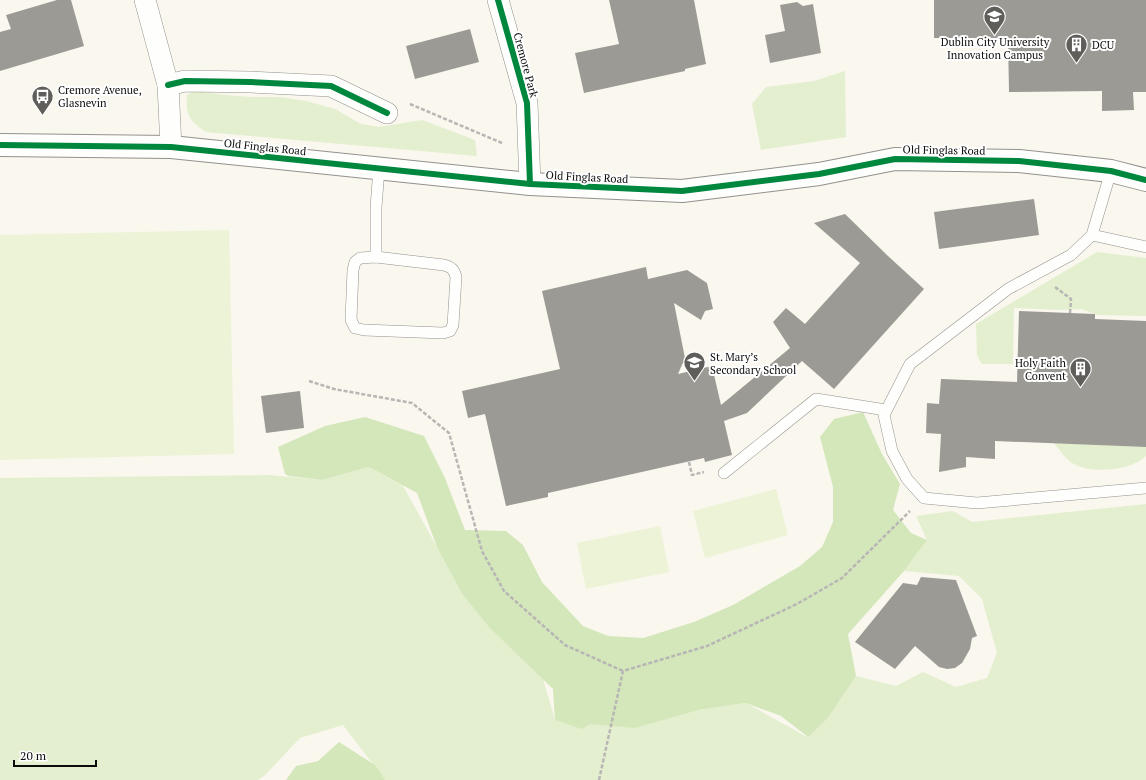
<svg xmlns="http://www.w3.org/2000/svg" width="1146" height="780" font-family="'PT Serif',serif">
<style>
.green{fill:#e3efce}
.forest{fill:#d4e7bb}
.pitch{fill:#edf3d7}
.building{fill:#9c9a94}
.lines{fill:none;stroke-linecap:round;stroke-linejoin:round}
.service-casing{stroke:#93918d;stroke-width:12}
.minor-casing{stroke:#93918d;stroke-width:22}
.tertiary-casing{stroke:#93918d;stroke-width:24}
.path{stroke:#b7b6b5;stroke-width:2.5;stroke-dasharray:4 2;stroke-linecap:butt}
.service{stroke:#fefefc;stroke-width:11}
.minor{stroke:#fefefc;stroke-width:21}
.tertiary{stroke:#fefefc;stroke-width:22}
.cycleway-casing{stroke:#fff;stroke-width:8}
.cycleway{stroke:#00873e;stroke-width:6}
.labels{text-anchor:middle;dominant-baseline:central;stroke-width:4;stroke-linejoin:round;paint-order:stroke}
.poi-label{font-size:11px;fill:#0b0b0b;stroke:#fff;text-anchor:start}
.street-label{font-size:11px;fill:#0b0b0b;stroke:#fff}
</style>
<rect width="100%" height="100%" fill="#faf7ee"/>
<g class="green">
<polygon points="845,71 846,137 761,150 752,104 766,87 814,81"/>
<path d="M195,91L225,95L250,97H279L306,101L335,109L361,124L379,127L422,120L475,140L477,156L206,132C190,121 185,116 187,95Z"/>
<polygon points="1097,252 1146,258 1146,316 1098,315 1081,309 1058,310 1014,308 1013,364 982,364 977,355 976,324"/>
<path d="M1054,443L1146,447V456C1131,471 1088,475 1071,462C1064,457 1059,449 1054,443Z"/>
<polygon points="369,467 403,486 437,547 489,626 543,679 555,720 698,710 746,703 807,737 828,718 856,676 896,686 923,672 956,687 987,678 997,653 982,599 959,576 904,571 927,540 916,516 953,511 972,522 1146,504 1146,780 385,780 343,725 300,738 264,776 258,780 0,780 0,478 268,475 322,480"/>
</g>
<g class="forest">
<polygon points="863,412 882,454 900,484 893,510 911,533 927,540 904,571 848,634 856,676 828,718 808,737 781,716 746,703 698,710 635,728 590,724 582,729 555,720 553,689 489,627 463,595 437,547 417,493 369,467 322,480 289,476 285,474 278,447 325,426 365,417 424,436 445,478 465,530 506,531 523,545 542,582 583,626 608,636 643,638 694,622 733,605 800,566 822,547 833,522 833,487 820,437 834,419"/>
<polygon points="339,742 375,765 385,780 286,780 296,766 318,761"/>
</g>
<g class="pitch">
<polygon points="229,230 234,454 0,460 0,235"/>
<polygon points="776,489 788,535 705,558 693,511"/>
<polygon points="660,526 669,572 586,589 577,543"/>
</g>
<g class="building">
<polygon points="57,0 71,0 84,46 0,71 0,32 11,29 6,15"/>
<polygon points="609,0 694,0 706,64 685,69 685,71 584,93 575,53 619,44"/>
<polygon points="934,0 1146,0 1146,92 1133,92 1134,110 1102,111 1102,91 1009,92 1008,38 934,38"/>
<polygon points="797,2 803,6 813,4 821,53 770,63 765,35 785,31 780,5"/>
<polygon points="470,29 479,62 415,79 406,46"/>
<polygon points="1034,199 1039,235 939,249 934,212"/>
<polygon points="845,214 888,256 924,289 834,389 802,361 747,413 724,421 732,455 705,462 704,458 548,493 548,497 506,506 485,414 468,418 462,391 560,369 542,291 646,267 648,279 687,270 707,283 713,309 705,311 701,320 674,303 685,358 678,374 712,366 721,405 790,348 773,322 786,308 805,324 860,263 814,223"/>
<polygon points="1019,311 1095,314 1095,319 1146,321 1146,447 995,441 995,459 966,457 966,467 939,472 941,434 926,433 927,403 939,404 941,379 1017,382"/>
<polygon points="300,391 304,428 266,433 261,396"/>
<polygon points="921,577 956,580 977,636 972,638 970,649 962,663 955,668 947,669 939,667 915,646 895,669 855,642 903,583 917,585"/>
</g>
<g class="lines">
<defs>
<g id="service">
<polyline points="1111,171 1092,235 1071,255 1008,289 910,364 884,415 892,451 907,479 924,498 977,503 1146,488"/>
<polyline points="1092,235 1146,247"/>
<path d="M376,257L444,265C451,267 454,269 456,277L453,325L450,331L443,333L364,330L355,328L351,320L353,270L355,262L360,258Z"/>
<polyline points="376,257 376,207 379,169"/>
<polyline points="724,473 816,399 886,410"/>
</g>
<g id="minor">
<polyline points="145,0 168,85 171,147"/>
<polyline points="498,0 527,103 530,184"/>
<polyline points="168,85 185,81 250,82 331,86 387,113"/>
</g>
<polyline id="tertiary" points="0,145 171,147 530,184 682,191 819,174 895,159 1019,161 1111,171 1146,180"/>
</defs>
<use href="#service" class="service-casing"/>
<use href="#minor" class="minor-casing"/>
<use href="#tertiary" class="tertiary-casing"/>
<g class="path">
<polyline points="410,104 502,143"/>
<polyline points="1055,287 1071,299 1070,313"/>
<polyline points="309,381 334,389 412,403 449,433 482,551 504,591 565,645 623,671"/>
<polyline points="689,462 692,475 704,472"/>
<polyline points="599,780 623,671 707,646 797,604 842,578 910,511"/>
</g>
<use href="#service" class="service"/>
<use href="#minor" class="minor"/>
<use href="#tertiary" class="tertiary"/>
<defs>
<g id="cycleway">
<polyline points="498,0 527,103 530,184"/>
<polyline points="168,85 185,81 250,82 331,86 387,113"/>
<polyline points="0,145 171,147 530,184 682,191 819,174 895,159 1019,161 1111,171 1146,180"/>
</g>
</defs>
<use href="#cycleway" class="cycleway-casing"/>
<use href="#cycleway" class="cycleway"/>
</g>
<defs>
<symbol id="university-pin" viewBox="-11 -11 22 30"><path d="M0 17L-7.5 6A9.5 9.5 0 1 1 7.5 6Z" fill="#5f5e5a" stroke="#fff"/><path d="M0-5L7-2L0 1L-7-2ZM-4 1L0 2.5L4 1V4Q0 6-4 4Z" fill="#fff"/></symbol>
<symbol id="building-pin" viewBox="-11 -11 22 30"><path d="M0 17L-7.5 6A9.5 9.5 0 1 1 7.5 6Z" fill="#5f5e5a" stroke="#fff"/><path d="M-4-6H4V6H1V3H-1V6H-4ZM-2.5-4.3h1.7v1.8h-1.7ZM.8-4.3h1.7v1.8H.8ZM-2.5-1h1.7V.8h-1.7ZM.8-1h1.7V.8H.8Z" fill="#fff"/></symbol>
<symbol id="bus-pin" viewBox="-11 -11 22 30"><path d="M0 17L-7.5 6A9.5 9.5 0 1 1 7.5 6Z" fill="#5f5e5a" stroke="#fff"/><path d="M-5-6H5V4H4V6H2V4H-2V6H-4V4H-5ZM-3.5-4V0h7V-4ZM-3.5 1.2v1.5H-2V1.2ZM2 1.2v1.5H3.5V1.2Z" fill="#fff"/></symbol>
<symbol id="school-pin" viewBox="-11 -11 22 30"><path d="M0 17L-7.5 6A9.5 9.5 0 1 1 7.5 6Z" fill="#5f5e5a" stroke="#fff"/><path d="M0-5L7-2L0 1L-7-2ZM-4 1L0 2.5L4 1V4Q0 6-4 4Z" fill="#fff"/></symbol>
</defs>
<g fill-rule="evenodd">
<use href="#university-pin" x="982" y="4" width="25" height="34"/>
<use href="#building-pin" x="1064" y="32" width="25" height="34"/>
<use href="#bus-pin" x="30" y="84" width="25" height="34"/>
<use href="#school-pin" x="682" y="350" width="25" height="34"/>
<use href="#building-pin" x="1068" y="356" width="25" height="34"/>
</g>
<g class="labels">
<g class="poi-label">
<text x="995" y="42" text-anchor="middle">Dublin City University<tspan x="995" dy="13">Innovation Campus</tspan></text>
<text x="1092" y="45">DCU</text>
<text x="58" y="90">Cremore Avenue,<tspan x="58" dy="13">Glasnevin</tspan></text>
<text x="710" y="357">St. Mary’s<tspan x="710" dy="13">Secondary School</tspan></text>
<text x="1066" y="363" text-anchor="end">Holy Faith<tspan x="1066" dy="13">Convent</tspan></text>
</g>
<g class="street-label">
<text transform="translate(526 65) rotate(75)">Cremore Park</text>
<text transform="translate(265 147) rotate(6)">Old Finglas Road</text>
<text transform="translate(944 150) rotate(1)">Old Finglas Road</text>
<text transform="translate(587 177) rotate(3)">Old Finglas Road</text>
</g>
</g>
<path d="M14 760v6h82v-6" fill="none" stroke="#0b0b0b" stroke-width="2"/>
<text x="20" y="760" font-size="12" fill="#0b0b0b" stroke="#ffffff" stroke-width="3" paint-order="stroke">20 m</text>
</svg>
